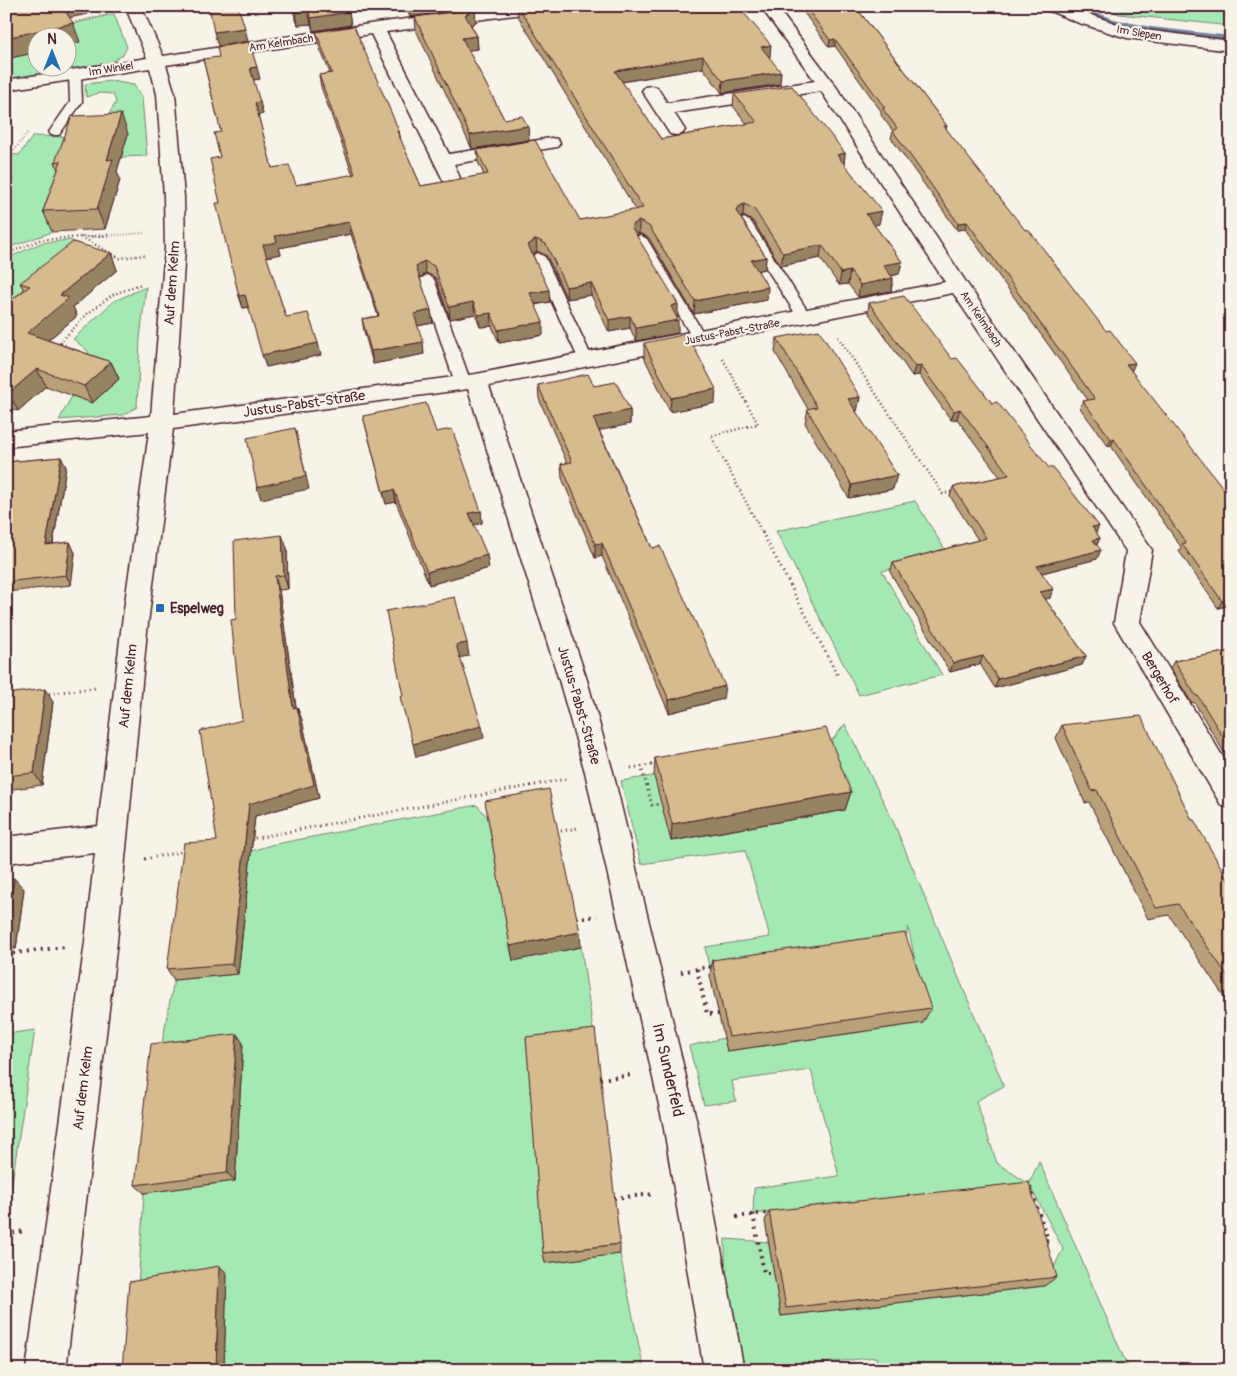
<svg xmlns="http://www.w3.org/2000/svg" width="1237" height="1376" font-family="Pangolin,sans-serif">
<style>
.green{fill:#a4e8b3;stroke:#77846f}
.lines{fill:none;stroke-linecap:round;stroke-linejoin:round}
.stream{fill:#7581a0;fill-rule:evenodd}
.service-casing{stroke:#4a1f2b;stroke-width:3}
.minor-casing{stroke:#4a1f2b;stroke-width:3}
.path-far3{stroke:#4a1f2b;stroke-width:2;stroke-dasharray:0.5 2.5;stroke-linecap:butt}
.path-far2{stroke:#4a1f2b;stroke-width:2.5;stroke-dasharray:1 3;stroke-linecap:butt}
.path-far1{stroke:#4a1f2b;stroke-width:3;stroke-dasharray:1 4;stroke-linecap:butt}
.path{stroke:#4a1f2b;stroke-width:4;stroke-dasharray:2 5;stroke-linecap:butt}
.service{fill:#f7f3e8;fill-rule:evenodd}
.minor{fill:#f7f3e8;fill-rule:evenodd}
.wall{fill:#b8a178;stroke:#4a1f2b}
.shaded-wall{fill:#968362;stroke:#4a1f2b}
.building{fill:#d6bb8c;stroke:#4a1f2b}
.poi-dot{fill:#1f6fb2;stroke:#f7f3e8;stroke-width:2}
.labels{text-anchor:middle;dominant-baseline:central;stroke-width:4.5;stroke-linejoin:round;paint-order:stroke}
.far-street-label{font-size:11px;fill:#4a1f2b;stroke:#f7f3e8}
.street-label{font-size:14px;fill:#4a1f2b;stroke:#f7f3e8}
.poi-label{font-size:14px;font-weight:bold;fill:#4a1f2b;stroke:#f7f3e8;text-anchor:start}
.near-street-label{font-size:16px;fill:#4a1f2b;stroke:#f7f3e8}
</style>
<rect width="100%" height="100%" fill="#f7f3e8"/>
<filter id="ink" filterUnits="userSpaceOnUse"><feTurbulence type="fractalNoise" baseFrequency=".02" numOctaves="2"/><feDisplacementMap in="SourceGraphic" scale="10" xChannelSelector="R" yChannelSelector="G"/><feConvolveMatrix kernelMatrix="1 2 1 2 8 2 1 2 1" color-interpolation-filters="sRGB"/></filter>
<g filter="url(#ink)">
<g class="green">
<polygon points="1104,6 1231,6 1231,26 1119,14"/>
<polygon points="114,14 127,47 123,55 106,65 6,80 6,59 37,52 38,68 68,68 68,45 79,42 49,29"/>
<polygon points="111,81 134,85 142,98 147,156 121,157 104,123 116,102 113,94 99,93 86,97 85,84"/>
<polygon points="33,136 79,137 69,182 52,232 10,247 12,241 6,248 6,154 19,155"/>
<polygon points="70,240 91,250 6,328 6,259 41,243"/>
<polygon points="146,287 140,339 137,407 123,415 59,420 72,396 92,403 91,367 88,351 73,339 114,301"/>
<polygon points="915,501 949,556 882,571 942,675 859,695 776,531"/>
<polygon points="845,724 893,821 1004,1086 976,1101 997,1163 1029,1184 1039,1161 1129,1370 879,1370 876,1357 776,1369 740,1365 725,1270 725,1239 769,1242 781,1316 1044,1286 1063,1249 1029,1184 753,1214 754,1188 839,1176 811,1070 732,1081 736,1101 704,1105 689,1046 724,1038 727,1051 923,1023 919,979 908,927 906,939 709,967 705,947 770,937 745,850 641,864 621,781 826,748"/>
<polygon points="477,805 488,818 513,961 581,947 595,1043 545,1263 620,1254 644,1370 224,1370 227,1273 138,1288 144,1193 235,1181 160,1053 174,980 238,974 251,851 271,845"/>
<polygon points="35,1030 8,1209 6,1209 6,1034"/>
</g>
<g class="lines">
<path class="stream" d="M1071,6H1080L1114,19L1151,27L1231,36V40C1187,35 1107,31 1071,6Z"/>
<defs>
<g id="service">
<polygon points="75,72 81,75 82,102 59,135 51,135 49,132 70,102 69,75"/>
<polygon points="744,218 751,222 812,318 810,321 800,321 798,318 737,222"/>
<polygon points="640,235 647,239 707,339 705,342 695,342 693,339 633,239"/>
<polygon points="538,253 545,257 593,360 591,363 581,363 579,360 531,257"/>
<polygon points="427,275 434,279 471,383 468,386 458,386 455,383 420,279"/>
</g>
<g id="minor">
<polygon points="125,6 141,6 163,56 376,23 506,6 553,6 551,9 545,11 386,32 449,154 551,138 557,139 560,143 557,147 551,148 454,164 460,178 458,182 451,184 444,182 442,178 371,34 166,65 175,94 184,197 185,249 174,414 476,374 945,282 821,91 674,113 685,130 682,134 676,135 670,134 642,91 645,87 651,86 657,87 667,103 815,81 760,6 776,6 835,85 968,285 1152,550 1140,622 1231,770 1231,808 1221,805 1114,623 1126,551 953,293 489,386 587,680 613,772 697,1123 744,1370 704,1370 663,1123 585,772 559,680 468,389 173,429 147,631 117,942 66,1370 26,1370 85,942 95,853 6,863 6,837 98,826 121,631 149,432 6,447 6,431 151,416 165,249 164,197 157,94 150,68 6,90 6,80 147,58"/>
<polygon points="1043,6 1065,6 1129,28 1231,41 1231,51 1127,38 1079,23 1045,9"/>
</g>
</defs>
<use href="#service" class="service-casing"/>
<use href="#minor" class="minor-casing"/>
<g class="path-far3">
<polyline points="70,23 108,14"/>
<polyline points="6,152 13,152 28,132"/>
<polyline points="89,237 145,233"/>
</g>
<g class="path-far2">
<polyline points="81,237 120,258 145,255"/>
<polyline points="6,254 40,240 108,235"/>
<polyline points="838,337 943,494 955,491"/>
<polyline points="61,343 71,349"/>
<polyline points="57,346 87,314 112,295 141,284"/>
<polyline points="723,359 758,424 711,436 763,534"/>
</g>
<g class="path-far1">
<polyline points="762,532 838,676"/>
<polyline points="6,672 12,645"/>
<polyline points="44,694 95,688"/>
<polyline points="641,766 652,805 661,804"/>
<polyline points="631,768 657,764"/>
<polyline points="556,832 578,828"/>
<polyline points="250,839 566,779"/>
<polyline points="145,859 185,851"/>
</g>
<g class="path">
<polyline points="576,919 597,916"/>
<polyline points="6,954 65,947"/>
<polyline points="697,969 707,1014 719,1014"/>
<polyline points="681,972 714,966"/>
<polyline points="600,1079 632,1075"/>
<polyline points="1030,1187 1048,1240 1043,1241"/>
<polyline points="614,1198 655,1194"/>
<polyline points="753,1214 764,1273 773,1273"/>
<polyline points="736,1217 772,1212"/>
<polyline points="6,1234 25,1231"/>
</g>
<use href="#service" class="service"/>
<use href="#minor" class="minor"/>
</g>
<g class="wall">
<polygon points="291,6 346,6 349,12 351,25 313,31 311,24 298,25"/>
<polygon points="405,6 484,6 410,17"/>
<polygon points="517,6 738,6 770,57 769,57 780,84 722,93 703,68 622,82 661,139 747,124 733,106 734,94 845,153 844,163 879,224 874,225 902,262 899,274 891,276 893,278 891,291 858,297 848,284 839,285 820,258 781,266 753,221 743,216 741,218 766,257 765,269 758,270 767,300 694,314 649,238 639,233 636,235 678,317 677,317 678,333 636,341 630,328 609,332 591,295 567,299 547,256 537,251 533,255 550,302 535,305 543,335 499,343 492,326 480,327 475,314 450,319 436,278 426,273 420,278 433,323 417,326 424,354 373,364 364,331 362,319 378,316 351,234 279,248 281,254 266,257 286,317 321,355 266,367 249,307 243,308 239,296 220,203 220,157 221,132 203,59 260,79 253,80 263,114 258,115 272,168 296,185 353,175 321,87 319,75 330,73 318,44 316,32 399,131 401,141 421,186 484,175 478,162 477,150 580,220 636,210 518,16"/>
<polygon points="799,6 855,6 947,126 946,129 1132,370 1131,370 1231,605 1218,608 1179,551 1181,547 1111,446 1108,446 1080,408 1083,401 1088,400 965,229 957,230 891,138 893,131 881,115 881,111 835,46 829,47"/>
<polygon points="415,17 476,22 471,25 477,36 478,49 468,50 504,119 529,140 472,149 416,30"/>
<polygon points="128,134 117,171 120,180 105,229 52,232 43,211 58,170 55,162"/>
<polygon points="111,253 117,270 73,307 77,316 48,340 111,362 119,379 92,403 46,386 18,411 6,407 6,304 24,290 20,283"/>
<polygon points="869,303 952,359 992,403 1100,538 1097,544 1097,559 1042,573 1050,598 1045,599 1086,656 1082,665 995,688 980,664 950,672 890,572 893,563 978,540 950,496 953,487 1000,477 957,419 951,420 919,375 912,376 868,312"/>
<polygon points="777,338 860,397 857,411 856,411 893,489 849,498 805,423 808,409 775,352"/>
<polygon points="644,343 715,403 670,412 644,357"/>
<polygon points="538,385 594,386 630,410 630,424 599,430 652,548 723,699 669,713 602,556 595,558 562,478 561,464 567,463 539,399"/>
<polygon points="363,416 436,432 481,511 482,523 474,525 489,568 429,585 396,502 386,504"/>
<polygon points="61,457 66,467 53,544 70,542 75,553 71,585 6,592 6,462"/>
<polygon points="287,548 288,589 279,590 296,707 297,707 302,720 319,798 255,816 238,974 174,980 167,969 217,841 242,720 236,619"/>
<polygon points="1231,651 1231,764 1194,702 1192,703 1170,668 1174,661"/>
<polygon points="6,694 53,702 42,785 6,790"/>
<polygon points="1062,725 1192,820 1231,885 1231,1007 1169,915 1148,919 1089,802 1085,803 1056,738"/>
<polygon points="655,758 851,792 845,810 671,841 654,776"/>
<polygon points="6,879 24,889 16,949 6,950"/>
<polygon points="712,960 931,1008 923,1023 727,1051 710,976"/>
<polygon points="243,1043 235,1181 144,1193 135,1185"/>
<polygon points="769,1211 1057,1277 1044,1286 781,1316 765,1221"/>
<polygon points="620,1244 620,1254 545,1263 543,1253"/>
</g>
<g class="shaded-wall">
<polygon points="60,6 86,6 88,14 64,19"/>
<polygon points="409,6 484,6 410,17"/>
<polygon points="475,9 476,22 466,28 465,15"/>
<polygon points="308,11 311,24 298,25 296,12"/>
<polygon points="349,12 351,25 313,31 311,18"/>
<polygon points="73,23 80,42 68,45 68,38 38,38 38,52 6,59 6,38"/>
<polygon points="245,28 248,41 218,46 214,32"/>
<polygon points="477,36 478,49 463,51 462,38"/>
<polygon points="835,39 835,46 829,47 830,40"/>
<polygon points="771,45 770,57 759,58 761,47"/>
<polygon points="703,56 703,68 615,83 615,71"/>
<polygon points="257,67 260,79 253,80 250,68"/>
<polygon points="781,72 780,84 722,93 723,81"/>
<polygon points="260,102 263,114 258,115 255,103"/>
<polygon points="121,114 128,134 117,171 120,180 105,229 97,209 107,160"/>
<polygon points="528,126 529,140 472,149 470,135"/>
<polygon points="397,131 399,131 401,143"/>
<polygon points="845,153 844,165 837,155"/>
<polygon points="744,204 743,216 736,220 735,223 737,208"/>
<polygon points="882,211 879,224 864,227 866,214"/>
<polygon points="639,221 639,233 632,237 632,225"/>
<polygon points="349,222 351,234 279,248 281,254 266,257 263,245 275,236"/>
<polygon points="967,222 965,229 957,230 958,223"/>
<polygon points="536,239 537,251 529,258 528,245"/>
<polygon points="822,245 820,258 781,266 783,253"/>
<polygon points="111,253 117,270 73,307 77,316 35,351 27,333 60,295"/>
<polygon points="766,257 765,269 750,272 751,260"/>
<polygon points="424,261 426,273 418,280 416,267"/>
<polygon points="902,262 899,274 881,278 883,265"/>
<polygon points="850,271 848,284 839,285 841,273"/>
<polygon points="893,278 891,291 858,297 860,285"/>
<polygon points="591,283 591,295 567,299 566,287"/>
<polygon points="768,287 767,300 694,314 695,301"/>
<polygon points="549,290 550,302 531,305 530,293"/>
<polygon points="245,295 249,307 243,308 239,296"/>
<polygon points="473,302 475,314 450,319 449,307"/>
<polygon points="678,304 678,317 670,318 671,306"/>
<polygon points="431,310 433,323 416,326 414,314"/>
<polygon points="491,313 492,326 480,327 478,315"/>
<polygon points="630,316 630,328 609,332 609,320"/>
<polygon points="678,320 678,333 636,341 636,328"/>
<polygon points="543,322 543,335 499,343 498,330"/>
<polygon points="423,342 424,354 373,364 371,351"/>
<polygon points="318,343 321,355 266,367 262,355"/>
<polygon points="111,362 119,379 92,403 84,386"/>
<polygon points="1135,363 1132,370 1124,371 1126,364"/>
<polygon points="921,366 919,375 912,376 915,367"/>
<polygon points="37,369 46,386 18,411 9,393"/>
<polygon points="716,389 715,403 670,412 671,398"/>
<polygon points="860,397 857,411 845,413 848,399"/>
<polygon points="960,409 957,419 951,420 954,411"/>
<polygon points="630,410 630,424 593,432 593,418"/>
<polygon points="295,428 309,489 261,499 257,487"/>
<polygon points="1111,439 1114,439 1111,446 1108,446"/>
<polygon points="61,457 66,467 51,555 46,545"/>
<polygon points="897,475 893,489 849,498 852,485"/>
<polygon points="394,490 396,502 386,504 383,492"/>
<polygon points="481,511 482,523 470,526 469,513"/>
<polygon points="1099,526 1095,535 1092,527"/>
<polygon points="282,535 287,548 288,589 284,575"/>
<polygon points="1100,538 1096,547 1093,540"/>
<polygon points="70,542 75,553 71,585 66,575"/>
<polygon points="602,543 602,556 595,558 595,544"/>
<polygon points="1101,550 1097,559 1034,575 1037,566"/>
<polygon points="487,555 489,568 429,585 427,572"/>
<polygon points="275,576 279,590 298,721 293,708"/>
<polygon points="1053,589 1050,598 1036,601 1040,592"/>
<polygon points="1231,599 1231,605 1218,608 1222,601"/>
<polygon points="467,643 469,656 458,658 456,645"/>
<polygon points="983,656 980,664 950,672 953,663"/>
<polygon points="1086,656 1082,665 995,688 998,679"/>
<polygon points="725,686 723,699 669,713 669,700"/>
<polygon points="45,689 53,702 42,785 34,773"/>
<polygon points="297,707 302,720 319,798 255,816 238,974 232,964 249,804"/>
<polygon points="482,726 484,738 416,757 413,744"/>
<polygon points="851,792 845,810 671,841 672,824"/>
<polygon points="14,878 24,889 16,949 6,938"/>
<polygon points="580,932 581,947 513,961 510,946"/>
<polygon points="237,1034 243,1043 235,1181 227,1173"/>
<polygon points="219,1266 227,1273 224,1370 216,1370"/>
</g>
<g class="building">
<polygon points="6,6 62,6 73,23 6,38"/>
<polygon points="209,6 238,6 245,28 214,32"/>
<polygon points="293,6 346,6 349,12 311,18 308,11 296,12"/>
<polygon points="518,6 738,6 771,45 761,47 781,72 723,81 703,56 615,71 661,139 757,122 734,94 792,86 845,153 837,155 882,211 866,214 902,262 883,265 893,278 860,285 850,271 841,273 822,245 783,253 754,209 744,204 737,208 736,211 766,257 751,260 768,287 695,301 649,226 639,221 632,225 632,228 678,304 671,306 678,320 636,328 630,316 609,320 591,283 566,287 546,244 536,239 528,245 549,290 530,293 543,322 498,330 491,313 478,315 473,302 449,307 434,266 424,261 416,267 431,310 414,314 423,342 371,351 362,319 379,316 349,222 275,236 277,242 263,245 286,317 308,313 318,343 262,355 245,295 239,296 216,203 220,203 210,159 220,157 214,133 221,132 203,59 219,57 217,47 249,42 257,67 250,68 260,102 255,103 272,168 289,165 296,185 355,174 319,75 332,73 316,32 354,26 399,131 397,131 421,186 488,174 477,150 535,140 580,220 643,208"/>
<polygon points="805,6 855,6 947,126 944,126 1025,230 1028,229 1106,331 1110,330 1135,363 1126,364 1231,498 1231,599 1222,601 1182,544 1186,543 1114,439 1111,439 1083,401 1095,399 967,222 958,223 893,131 897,128 882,108 885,108 835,39 830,40"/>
<polygon points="475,9 465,15 477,36 462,38 504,119 522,116 528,126 470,135 415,17"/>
<polygon points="121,114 107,160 113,159 97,209 43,211 61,161 55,162 72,116"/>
<polygon points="73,242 111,253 60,295 69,298 27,333 111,362 84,386 37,369 9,393 6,392 6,304 30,286 20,283"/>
<polygon points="904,296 952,359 957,358 992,403 997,402 1049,468 1053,468 1099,526 1092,527 1100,538 1093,540 1101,550 1037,566 1053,589 1040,592 1086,656 998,679 983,656 953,663 893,563 986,538 953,487 1009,475 960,409 954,411 921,366 915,367 869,303"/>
<polygon points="819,330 860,397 848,399 897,475 852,485 807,409 817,407 777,338"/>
<polygon points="687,334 716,389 671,398 644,343"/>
<polygon points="588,374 594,386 616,382 630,410 593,418 652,548 660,546 725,686 669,700 602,543 595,544 561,464 572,462 538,385"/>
<polygon points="426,403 436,432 452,429 481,511 469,513 487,555 427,572 394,490 383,492 363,416"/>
<polygon points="295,428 306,476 257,487 247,438"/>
<polygon points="61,457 46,545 70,542 66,575 6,582 6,462"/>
<polygon points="282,535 284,575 275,576 293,708 297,707 314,785 249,804 232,964 167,969 184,843 217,841 200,731 242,720 231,620 236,619 234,541"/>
<polygon points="455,597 467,643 456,645 482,726 413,744 400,697 403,696 386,611"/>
<polygon points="1231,651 1231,750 1198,696 1196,696 1174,661"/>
<polygon points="45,689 34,773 6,776 6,694"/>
<polygon points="1141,716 1192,820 1194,820 1231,885 1231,981 1178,904 1156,908 1097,790 1092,791 1062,725"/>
<polygon points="826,728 851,792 672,824 655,758"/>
<polygon points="549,789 580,932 510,946 485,801"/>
<polygon points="14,878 6,936 6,879"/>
<polygon points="905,933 931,1008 729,1037 712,960"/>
<polygon points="595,1029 620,1244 543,1253 526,1037"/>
<polygon points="237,1034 227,1173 135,1185 151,1044"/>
<polygon points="1029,1182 1057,1277 786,1308 769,1211"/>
<polygon points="219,1266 216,1370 122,1370 129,1282"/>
</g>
</g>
<rect class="poi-dot" x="155" y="603" width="10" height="10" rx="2.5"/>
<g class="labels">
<g class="far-street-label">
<text transform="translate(1139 33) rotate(10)">Im Siepen</text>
<text transform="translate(281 43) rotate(-9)">Am Kelmbach</text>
<text transform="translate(111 69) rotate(-9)">Im Winkel</text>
<text transform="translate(981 319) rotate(56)">Am Kelmbach</text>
<text transform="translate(732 332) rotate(-11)">Justus-Pabst-Straße</text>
</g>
<g class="street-label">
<text transform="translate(172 283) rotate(-86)">Auf dem Kelm</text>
<text transform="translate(304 404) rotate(-8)">Justus-Pabst-Straße</text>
<text transform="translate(1160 678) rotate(59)">Bergerhof</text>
<text transform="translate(128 686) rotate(-84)">Auf dem Kelm</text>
<text transform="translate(579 705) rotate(74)">Justus-Pabst-Straße</text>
<text transform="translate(83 1088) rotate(-83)">Auf dem Kelm</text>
</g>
<g class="poi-label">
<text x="170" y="608">Espelweg</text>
</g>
<g class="near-street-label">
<text transform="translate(668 1070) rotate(77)">Im Sunderfeld</text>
</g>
</g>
<rect width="1237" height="1376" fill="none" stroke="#f7f3e8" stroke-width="25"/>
<rect x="12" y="12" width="1212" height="1351" fill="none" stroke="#4a1f2b" stroke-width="2" filter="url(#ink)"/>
<g transform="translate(52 52)"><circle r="24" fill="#f7f3e8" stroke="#b29e9c"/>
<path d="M0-4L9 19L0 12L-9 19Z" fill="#1f6fb2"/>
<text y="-8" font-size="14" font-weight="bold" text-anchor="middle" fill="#4a1f2b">N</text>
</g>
</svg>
